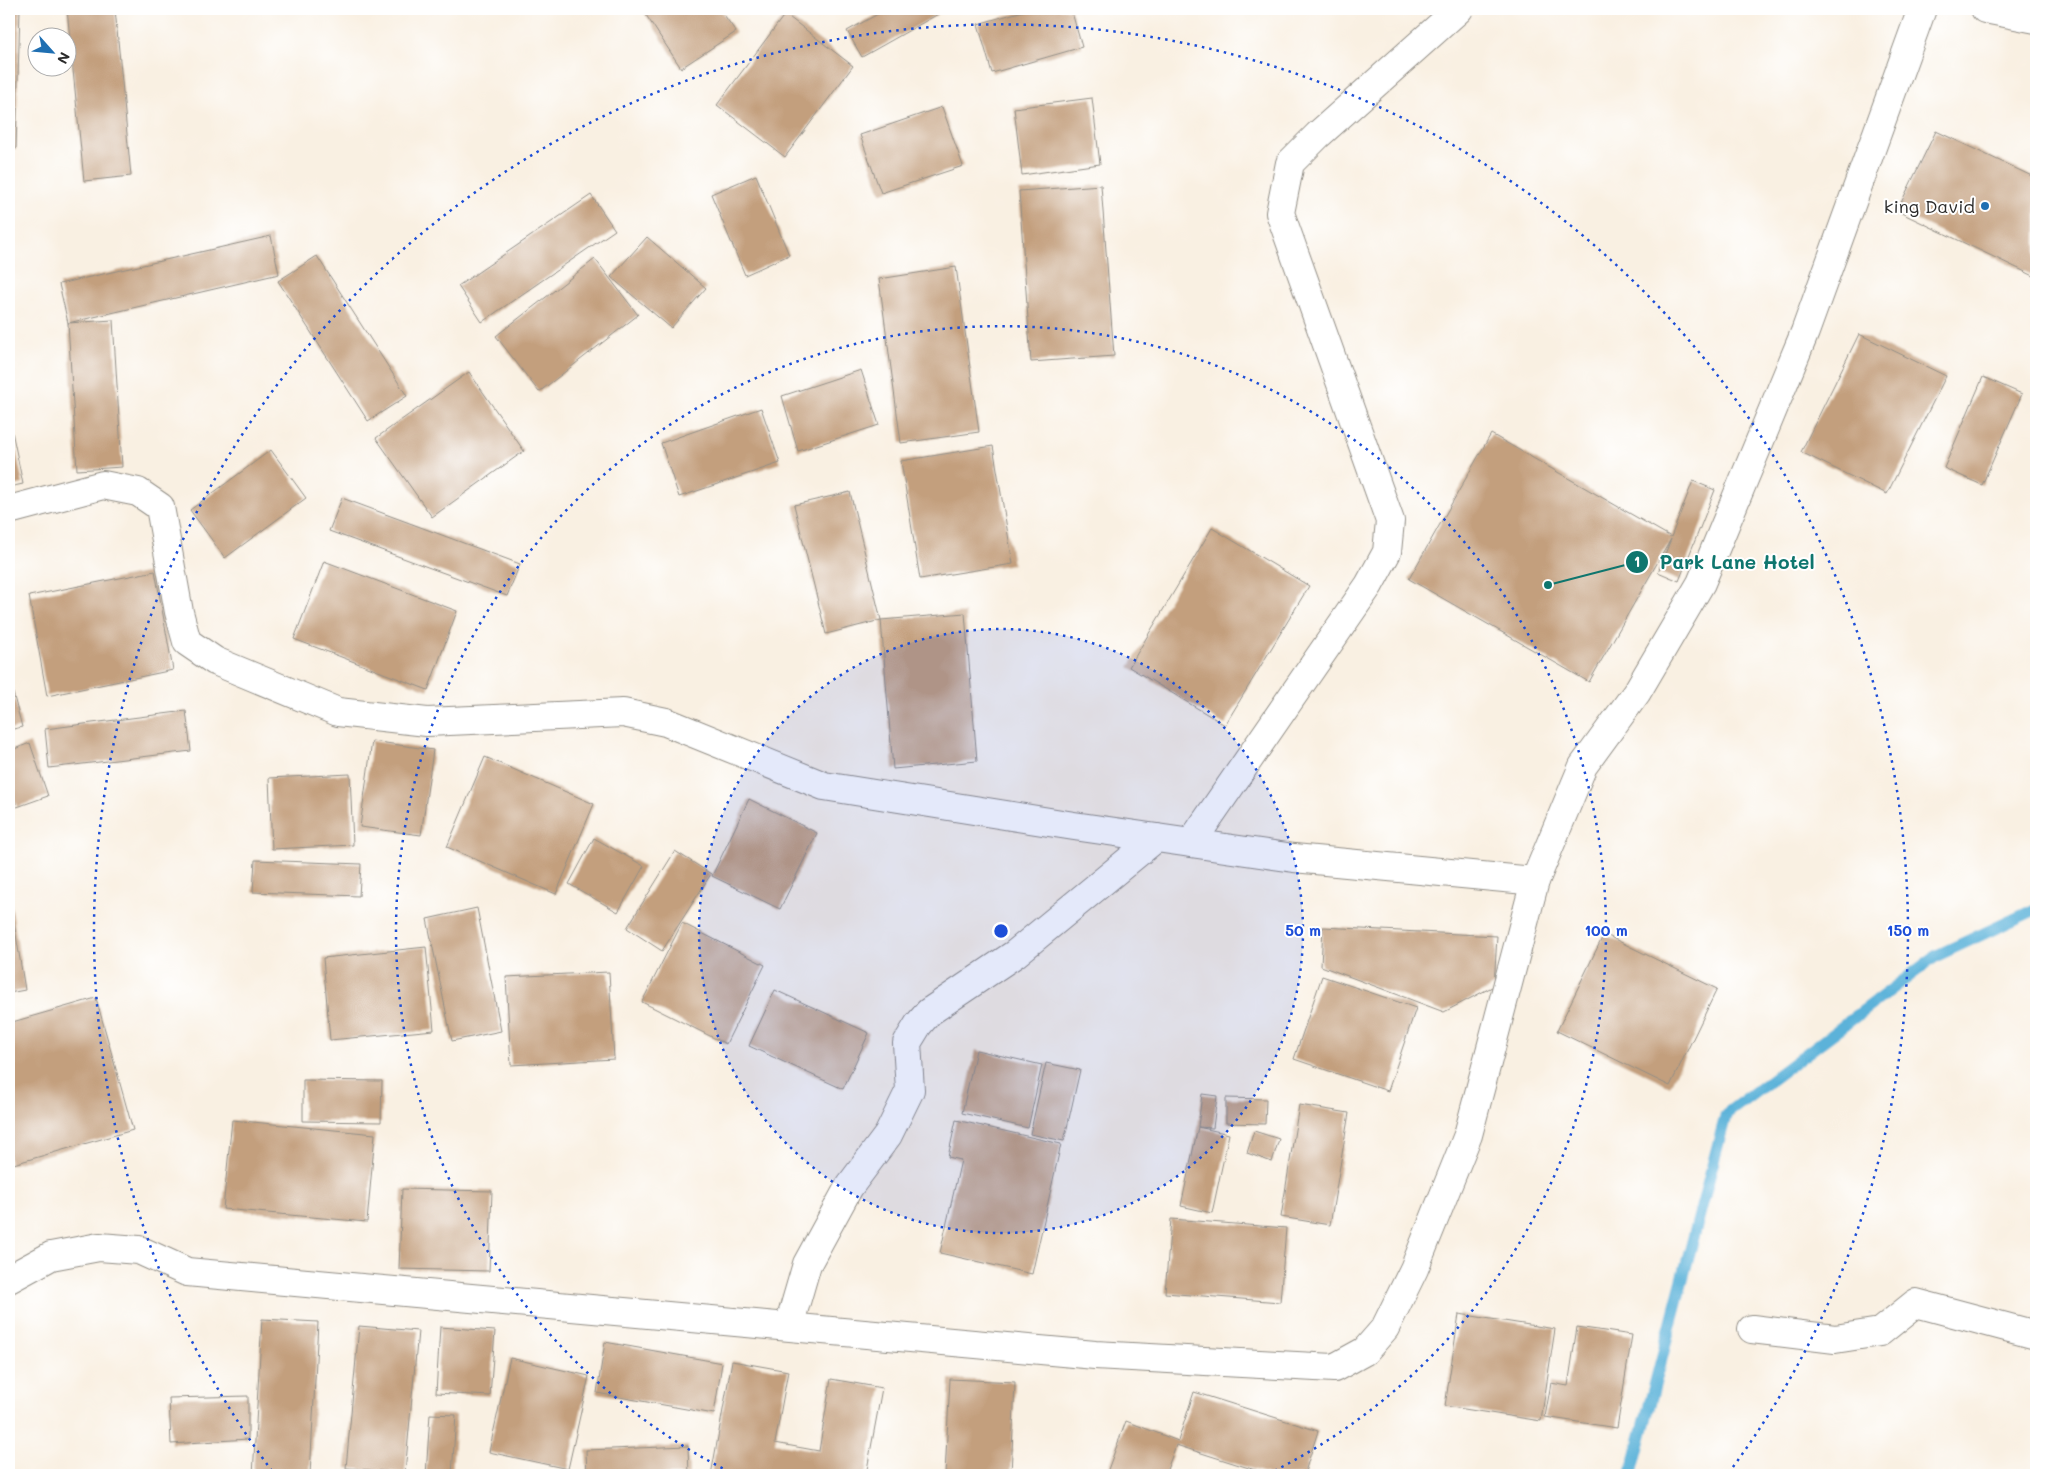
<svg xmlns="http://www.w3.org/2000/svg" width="2045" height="1484" font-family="Mali,sans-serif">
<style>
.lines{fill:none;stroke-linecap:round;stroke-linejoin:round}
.stream{stroke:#5cb2d9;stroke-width:12}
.building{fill:#c39f7d}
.minor-casing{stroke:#928e86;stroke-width:30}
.trunk-casing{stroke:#928e86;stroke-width:30}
.minor{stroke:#fff;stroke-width:28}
.trunk{stroke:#fff;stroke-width:28}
.ring{fill:none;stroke:#1d4ed8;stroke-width:2.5;stroke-dasharray:2.5 5}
.poi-dot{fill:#1f6fb2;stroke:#fff;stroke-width:2}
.labels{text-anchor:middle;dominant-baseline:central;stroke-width:4;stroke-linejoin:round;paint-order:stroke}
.poi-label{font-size:18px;fill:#2b2b2b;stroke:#fff;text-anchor:end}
.centre{fill:#1d4ed8;stroke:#fff;stroke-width:2.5}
.ring-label{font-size:15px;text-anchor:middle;font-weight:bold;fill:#1d4ed8;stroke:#fff;stroke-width:4;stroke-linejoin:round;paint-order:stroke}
.leader{fill:none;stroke:#0f766e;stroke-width:2}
.callout-dot{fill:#0f766e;stroke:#fff;stroke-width:2}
.mark-label{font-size:15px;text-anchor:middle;font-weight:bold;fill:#fff}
.callout-label{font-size:19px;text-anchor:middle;font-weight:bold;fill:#0f766e;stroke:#fff;stroke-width:4;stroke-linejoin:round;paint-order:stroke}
</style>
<rect width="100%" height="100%" fill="#fff"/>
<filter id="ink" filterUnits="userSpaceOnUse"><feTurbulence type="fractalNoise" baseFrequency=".02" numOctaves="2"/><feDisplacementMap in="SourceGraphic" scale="10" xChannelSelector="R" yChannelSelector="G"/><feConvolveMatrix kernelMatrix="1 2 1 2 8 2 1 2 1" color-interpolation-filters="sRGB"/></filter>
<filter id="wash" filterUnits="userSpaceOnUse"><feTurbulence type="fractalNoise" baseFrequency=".0096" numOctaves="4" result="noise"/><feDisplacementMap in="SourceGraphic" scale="20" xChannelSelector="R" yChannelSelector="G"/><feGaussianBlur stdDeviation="1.12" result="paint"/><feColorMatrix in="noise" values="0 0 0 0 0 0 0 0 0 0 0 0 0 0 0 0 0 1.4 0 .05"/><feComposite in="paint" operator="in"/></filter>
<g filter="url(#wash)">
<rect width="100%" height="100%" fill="#f9f0e2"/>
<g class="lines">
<polyline class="stream" points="1631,1475 1726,1114 1936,956 2036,909"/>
</g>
<g id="blocks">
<g class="building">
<polygon points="9,9 20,9 16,149 9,149"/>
<polygon points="67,9 115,9 131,176 84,181"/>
<polygon points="642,9 720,9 736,32 681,68"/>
<polygon points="887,9 937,9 940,13 862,57 847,31"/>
<polygon points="1030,9 1071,9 1082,47 992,73 978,24"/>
<polygon points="785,14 853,66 785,157 717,105"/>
<polygon points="1092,98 1100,164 1022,175 1014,108"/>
<polygon points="942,107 963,166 881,193 860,135"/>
<polygon points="1936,131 2036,178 2036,277 1897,211"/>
<polygon points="756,175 789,255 745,275 711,194"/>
<polygon points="1101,185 1114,356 1031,362 1019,191"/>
<polygon points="591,195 615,230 482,322 458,286"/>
<polygon points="271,236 279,274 68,323 59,284"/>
<polygon points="647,237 706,288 671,328 611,277"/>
<polygon points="317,256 407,396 368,421 278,281"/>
<polygon points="595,259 638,315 539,392 496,336"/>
<polygon points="956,267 979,432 901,443 879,279"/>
<polygon points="113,320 122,467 77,470 68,323"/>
<polygon points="1859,334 1946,376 1887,494 1801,452"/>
<polygon points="861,370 879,425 798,451 782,396"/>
<polygon points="469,372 524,451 432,517 376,438"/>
<polygon points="1983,377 2022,394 1982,485 1944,468"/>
<polygon points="761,408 780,463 679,497 661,443"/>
<polygon points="9,417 23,484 9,487"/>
<polygon points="1491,434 1671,537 1693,481 1715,490 1679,581 1658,572 1671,539 1589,682 1409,579"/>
<polygon points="993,446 1013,564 920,579 901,461"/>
<polygon points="271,450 306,498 225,558 190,510"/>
<polygon points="850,492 881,620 826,634 794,505"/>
<polygon points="342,498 520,564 507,596 329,531"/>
<polygon points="1212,528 1309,586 1225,725 1129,667"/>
<polygon points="324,561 457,611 428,690 294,639"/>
<polygon points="155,571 173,670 47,696 29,596"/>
<polygon points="965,613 977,761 893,769 881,620"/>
<polygon points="9,678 22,727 9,730"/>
<polygon points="186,711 191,751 49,768 45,729"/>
<polygon points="372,741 433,750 421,835 360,827"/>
<polygon points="30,743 48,796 17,807 9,784 9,751"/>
<polygon points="485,757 594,804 556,894 447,847"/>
<polygon points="350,774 353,845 272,849 269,778"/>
<polygon points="749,799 817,833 780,909 712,876"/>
<polygon points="594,838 644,866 618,912 569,884"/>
<polygon points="675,851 711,874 662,951 627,928"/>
<polygon points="255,860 361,864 359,896 253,892"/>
<polygon points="9,892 25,990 9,993"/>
<polygon points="477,908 501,1031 452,1041 427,919"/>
<polygon points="682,923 765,965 726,1044 642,1002"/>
<polygon points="1323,927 1497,936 1494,986 1444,1012 1321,966"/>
<polygon points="1604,934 1717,989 1670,1086 1557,1031"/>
<polygon points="426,947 434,1030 330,1040 323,958"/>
<polygon points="609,972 614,1059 511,1065 506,977"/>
<polygon points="1322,976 1416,1008 1388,1091 1294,1059"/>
<polygon points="775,990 869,1033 843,1089 749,1046"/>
<polygon points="96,998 133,1130 10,1165 9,1159 9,1023"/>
<polygon points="976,1050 1042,1065 1028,1128 962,1113"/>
<polygon points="1046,1063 1080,1070 1064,1141 1030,1134"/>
<polygon points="303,1080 382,1081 381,1122 303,1121"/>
<polygon points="1202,1094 1217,1096 1213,1128 1198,1127 1229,1134 1212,1213 1181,1206 1198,1127"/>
<polygon points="1226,1098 1266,1099 1265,1124 1226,1123"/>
<polygon points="1299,1105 1349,1113 1330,1225 1281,1217"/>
<polygon points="232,1120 375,1134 367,1222 223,1209"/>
<polygon points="956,1120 1061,1144 1032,1274 940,1253 961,1160 948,1157"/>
<polygon points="1254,1131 1279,1139 1272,1162 1247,1153"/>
<polygon points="402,1189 492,1191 489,1271 399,1269"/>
<polygon points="1171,1219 1286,1228 1280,1302 1165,1293"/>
<polygon points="1459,1314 1555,1329 1541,1421 1445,1406"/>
<polygon points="262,1319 318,1322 310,1475 253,1475"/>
<polygon points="359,1326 418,1331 405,1473 346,1468"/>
<polygon points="440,1327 495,1331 490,1396 436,1393"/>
<polygon points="1577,1327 1632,1335 1617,1428 1545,1417 1551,1383 1568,1386"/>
<polygon points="605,1342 722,1363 714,1414 597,1393"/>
<polygon points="510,1358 589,1376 568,1469 489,1452"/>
<polygon points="732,1361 788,1371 775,1443 819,1451 831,1379 882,1388 866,1475 711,1475"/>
<polygon points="950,1379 1015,1382 1011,1475 945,1475"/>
<polygon points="1194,1392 1318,1431 1304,1475 1271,1475 1176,1445 1165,1475 1106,1475 1126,1421 1178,1441"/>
<polygon points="248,1396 248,1439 171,1444 169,1398"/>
<polygon points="430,1414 456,1415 452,1475 426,1475"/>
<polygon points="688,1446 689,1475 587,1475 586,1450"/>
</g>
</g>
</g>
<g filter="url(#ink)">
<use href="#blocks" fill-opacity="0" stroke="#928e86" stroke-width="1"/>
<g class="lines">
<defs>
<g id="minor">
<polyline points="9,510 103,485 138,492 160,507 179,612 187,642 215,661 338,712 427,722 623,713 666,722 824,786 1074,826 1294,858 1535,881 1583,766 1637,692 1701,583 1805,332 1922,9"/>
<polyline points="1191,843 1369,585 1387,552 1390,521 1280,213 1290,163 1318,135 1459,9"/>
<polyline points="9,1279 51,1256 99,1247 139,1250 187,1272 1095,1355 1334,1368 1365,1351 1385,1328 1414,1269 1468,1135 1535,881"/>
<polyline points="789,1326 807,1264 849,1187 888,1135 910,1090 907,1043 918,1025 929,1012 1015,954 1156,838"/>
<polyline points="1752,1329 1835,1339 1880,1332 1916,1303 2036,1335"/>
</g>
<polyline id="trunk" points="1985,9 2036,19"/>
</defs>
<use href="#minor" class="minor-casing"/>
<use href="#trunk" class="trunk-casing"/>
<use href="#minor" class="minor"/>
<use href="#trunk" class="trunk"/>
</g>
</g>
<circle cx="1001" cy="931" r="302" fill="#1d4ed8" fill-opacity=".12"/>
<g class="ring">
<circle cx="1001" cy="931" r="302"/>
<path d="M736 1475A605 605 0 1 1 1266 1475"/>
<path d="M272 1471A907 907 0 1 1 1730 1471"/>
</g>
<circle class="poi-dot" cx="1985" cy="206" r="5"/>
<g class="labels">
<g class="poi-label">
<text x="1975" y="206">king David</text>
</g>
</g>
<circle cx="1001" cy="931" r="8" class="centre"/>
<g class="ring-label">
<text x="1303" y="936">50 m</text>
<text x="1606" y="936">100 m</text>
<text x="1908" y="936">150 m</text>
</g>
<path class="leader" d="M1548 585L1637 562"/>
<g class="callout-dot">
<circle cx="1548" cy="585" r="5"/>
<circle cx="1637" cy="562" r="12"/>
</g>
<g class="mark-label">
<text x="1637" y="567">1</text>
</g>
<g class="callout-label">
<text x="1737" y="569">Park Lane Hotel</text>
</g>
<rect width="2045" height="1484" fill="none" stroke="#fff" stroke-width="30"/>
<g transform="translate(52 52) rotate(117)"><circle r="24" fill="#ffffff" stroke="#aaaaaa"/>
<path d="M0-4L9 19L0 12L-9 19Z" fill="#1f6fb2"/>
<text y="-8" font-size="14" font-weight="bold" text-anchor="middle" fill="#2b2b2b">N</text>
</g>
</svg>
